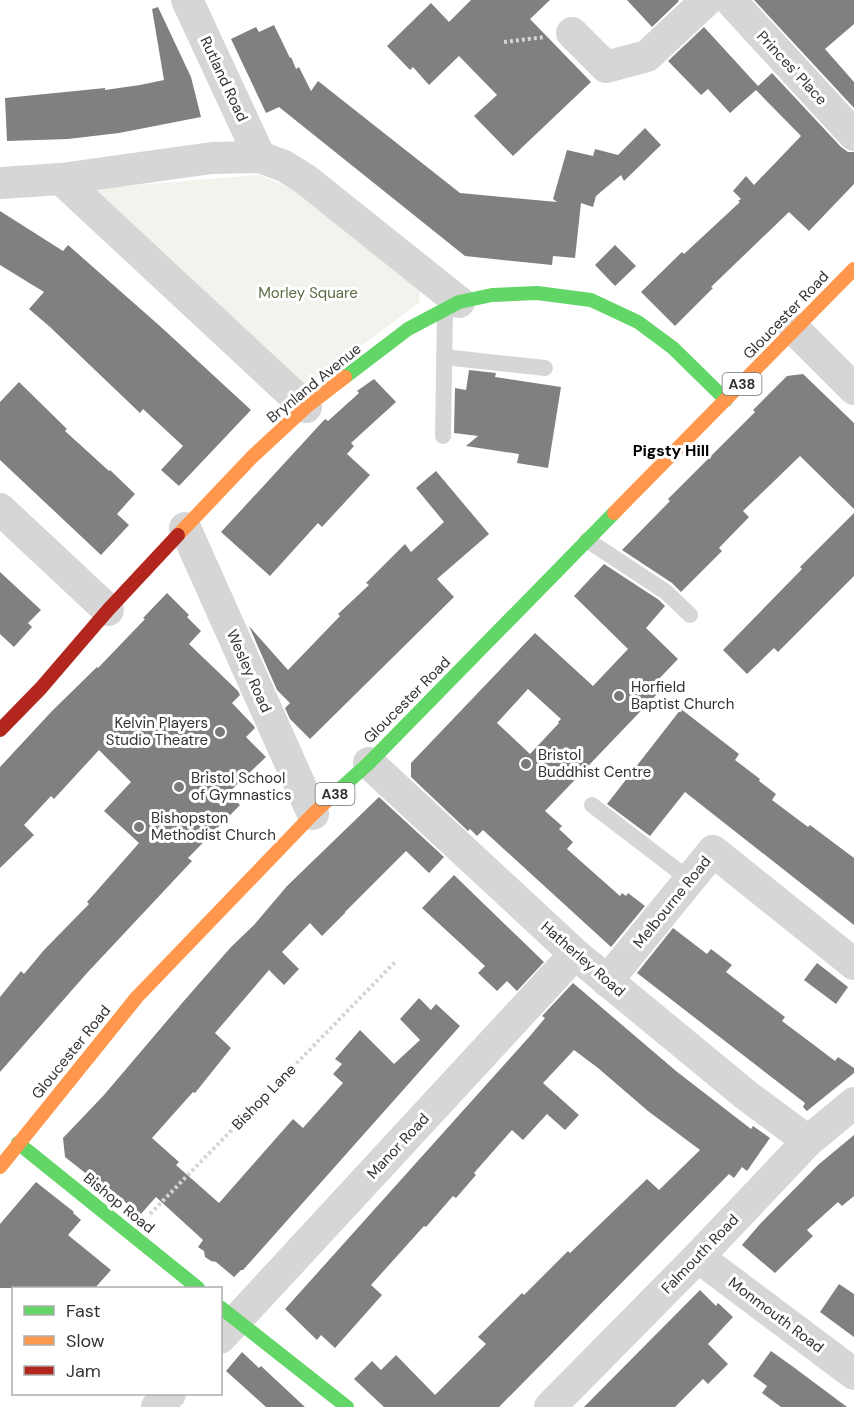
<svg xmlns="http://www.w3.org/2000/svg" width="854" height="1407" font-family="'DM Sans',sans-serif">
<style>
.green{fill:#f1f3ed}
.building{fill:#808080;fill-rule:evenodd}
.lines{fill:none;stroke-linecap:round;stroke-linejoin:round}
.path{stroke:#d4d4d4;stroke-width:4;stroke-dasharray:3 3;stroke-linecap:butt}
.lane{stroke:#d6d6d6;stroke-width:16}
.street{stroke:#d6d6d6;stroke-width:32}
.fast{stroke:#63d668;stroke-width:14}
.slow{stroke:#ff974d;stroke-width:14}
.jam{stroke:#b3261e;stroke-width:14}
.poi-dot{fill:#7a7a7a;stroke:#fff;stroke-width:2}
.labels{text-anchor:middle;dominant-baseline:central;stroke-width:6;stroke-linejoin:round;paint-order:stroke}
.shield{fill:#fff;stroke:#707070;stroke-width:1.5}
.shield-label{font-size:14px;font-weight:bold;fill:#323232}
.street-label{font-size:15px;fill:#323232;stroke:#fff}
.park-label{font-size:15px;fill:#5a6a42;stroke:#fff}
.poi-label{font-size:15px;fill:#323232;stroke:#fff;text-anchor:start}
.neighbourhood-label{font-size:16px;font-weight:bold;fill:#000;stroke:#fff}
</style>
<rect width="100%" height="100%" fill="#fff"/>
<polygon class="green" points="259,175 292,189 420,288 419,303 303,389 88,189"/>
<g class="building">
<polygon points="471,0 550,0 530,19 591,82 513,156 474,116 497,95 459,56 429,85 413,67 410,70 387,46 431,3 449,22"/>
<polygon points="627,0 678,0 679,1 652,27"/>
<polygon points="754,0 854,0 854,24 825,49 854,82 854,108"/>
<polygon points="158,7 191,77 201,117 119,133 68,139 7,141 5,98 105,88 105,90 140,85 164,80 152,9"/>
<polygon points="274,25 290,58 291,57 296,69 299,67 311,91 318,81 460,193 557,202 553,199 567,150 593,156 595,149 618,155 645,128 661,145 624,181 621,175 596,196 593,207 581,203 575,258 553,256 552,265 465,256 279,107 266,113 231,39 256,27 259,32"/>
<polygon points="704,27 758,86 772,73 841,147 848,152 854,152 854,184 809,231 789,212 711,287 713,288 675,326 641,292 682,252 684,254 740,202 738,201 741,199 733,191 746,176 754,185 801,136 756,90 730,113 708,89 701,95 668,61"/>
<polygon points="0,211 63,251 68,245 161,327 251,410 179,486 161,470 183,446 143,409 140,413 50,327 29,309 44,292 0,265"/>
<polygon points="615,245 636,266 615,286 595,265"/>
<polygon points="469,370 496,373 495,377 561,387 548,468 517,463 519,454 466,446 478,436 454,433 455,388 466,390"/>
<polygon points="803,374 854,423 854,509 800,456 743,511 749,517 719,548 722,551 681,592 672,583 622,550 670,501 668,499 755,412 753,410 787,376"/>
<polygon points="374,379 396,402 351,443 354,446 347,454 370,475 322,527 318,523 270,576 221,532 325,419 328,421 359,393 357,391"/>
<polygon points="19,382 67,429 65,431 109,471 110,470 135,494 117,514 129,525 101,555 0,460 0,402"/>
<polygon points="436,471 489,534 437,579 454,597 310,739 290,719 285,708 290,703 277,690 249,626 288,670 340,616 338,614 369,585 366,583 405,544 411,552 444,522 416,488"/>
<polygon points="854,513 854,576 778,652 774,648 747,674 723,650 802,569 800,567"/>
<path d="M604,564L659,600L665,606L646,628L678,659L655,683L661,689L658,691L659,692L545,811L562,826L559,829L573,842L567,849L620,896L622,893L626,896L628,893L645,906L611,947L483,830L477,836L470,829L468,831L411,777V763L535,633L593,686L628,649L574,596ZM528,689L561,719L558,722L559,723L530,754L497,723Z"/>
<polygon points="0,572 41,610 28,623 32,627 14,647 0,634"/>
<polygon points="167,593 189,615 187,617 201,631 189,644 238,691 240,695 232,703 253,725 255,728 246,737 266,757 228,793 240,805 188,858 192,861 87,973 0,1072 0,997 21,971 24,974 44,950 89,904 87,902 139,843 104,811 131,782 99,750 54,799 51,796 24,825 34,835 0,868 0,767 52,711 97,667 98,668 145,619 143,618"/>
<polygon points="681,709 739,754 735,760 760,779 759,781 776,794 772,800 808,827 810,825 854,858 854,925 685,792 650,836 607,804"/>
<polygon points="379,797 444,857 429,873 406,851 345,912 345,913 322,936 310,923 282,952 299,969 284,985 269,970 215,1033 231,1048 195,1093 193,1092 152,1138 179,1162 176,1165 219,1203 293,1119 303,1128 343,1083 333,1074 342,1064 335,1059 360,1030 394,1064 420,1040 400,1019 419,998 431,1010 436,1004 460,1026 243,1270 241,1270 234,1277 216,1262 211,1261 205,1257 204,1251 198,1247 203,1240 156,1197 140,1215 100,1180 98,1183 65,1157 63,1138 104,1095 183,1002 231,947 254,925 287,886"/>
<polygon points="454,875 544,962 517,991 507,981 497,991 478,973 485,966 422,908"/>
<polygon points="673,928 707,954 711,949 732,965 726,972 785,1017 782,1021 818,1048 835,1061 838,1057 854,1068 854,1073 807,1111 803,1107 805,1103 637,973"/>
<polygon points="817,963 848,987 836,1004 804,980"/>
<polygon points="573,983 676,1071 751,1129 753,1126 770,1138 747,1171 742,1167 734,1178 729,1174 499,1407 384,1407 354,1379 372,1361 381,1370 396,1355 435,1395 486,1344 478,1337 522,1293 524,1295 568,1251 570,1253 647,1179 659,1190 700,1150 648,1111 598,1068 574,1050 543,1083 579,1115 565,1130 547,1114 523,1140 512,1130 474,1173 476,1175 456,1198 453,1196 426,1227 424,1226 371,1285 382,1295 335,1348 321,1335 317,1340 285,1309 530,1036 545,1018 542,1016"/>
<polygon points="854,1135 854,1196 842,1206 838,1202 807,1230 813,1236 775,1273 742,1245 760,1224 818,1165"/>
<polygon points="36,1182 74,1212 73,1213 81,1220 68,1235 111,1270 95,1288 0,1288 0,1224"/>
<polygon points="839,1284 854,1294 854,1337 820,1312"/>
<polygon points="700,1290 716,1306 718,1303 733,1317 708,1344 728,1364 708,1384 703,1379 675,1407 584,1407"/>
<polygon points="771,1351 792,1366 847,1407 781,1407 762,1393 767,1386 753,1376"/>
<polygon points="242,1352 259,1368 261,1366 305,1407 266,1407 226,1371"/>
</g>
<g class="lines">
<g class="path">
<polyline points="504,42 545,37"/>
<polyline points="150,1214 397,960"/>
</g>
<g class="lane">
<polyline points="444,357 545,368"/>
<polyline points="443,436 445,310"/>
<polyline points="587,540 666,592 690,615"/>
<polyline points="592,805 690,880"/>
</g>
<g class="street">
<polyline points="187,0 260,157"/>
<polyline points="730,0 854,135"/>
<polyline points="572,33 606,67 647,56 707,0"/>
<polyline points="61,179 306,407"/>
<polyline points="0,183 61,179 212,158 260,157 284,166 305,179 459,302"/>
<polyline points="795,330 854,389"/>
<polyline points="0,509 108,610"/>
<polyline points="185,528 313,814"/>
<polyline points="369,763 575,954 746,1095 808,1141"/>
<polyline points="607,981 713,851 854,964"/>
<polyline points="698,1257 854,1374"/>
<polyline points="220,1338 575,954"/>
<polyline points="157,1407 170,1394"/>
<polyline points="550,1407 698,1257 808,1141 854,1103"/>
</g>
<g class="fast">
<polyline points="345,377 408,329 459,302 492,295 537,293 591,300 638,322 673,348 726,400"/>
<polyline points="330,798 369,763 614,513"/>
<polyline points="18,1143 198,1288"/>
<polyline points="220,1307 347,1407"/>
</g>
<g class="slow">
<polyline points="614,513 854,269"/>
<polyline points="178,535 252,457 306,407 345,377"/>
<polyline points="0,1167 137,997 313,814 330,798"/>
</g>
<polyline class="jam" points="0,730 41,688 108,610 178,535"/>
</g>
<g class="poi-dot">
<circle cx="619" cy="696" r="6"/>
<circle cx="220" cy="732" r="6"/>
<circle cx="526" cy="764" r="6"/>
<circle cx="179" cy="787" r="6"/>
<circle cx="139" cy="827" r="6"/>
</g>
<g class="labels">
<g class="shield">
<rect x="722.5" y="373" width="39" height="22" rx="4.5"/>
<rect x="315.5" y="783" width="39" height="22" rx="4.5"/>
</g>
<g class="shield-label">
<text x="742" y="384">A38</text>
<text x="335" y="794">A38</text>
</g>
<g class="street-label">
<text transform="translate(792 68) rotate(47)">Princes' Place</text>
<text transform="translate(224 79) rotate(65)">Rutland Road</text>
<text transform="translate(786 315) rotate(-46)">Gloucester Road</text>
<text transform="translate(314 383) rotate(-39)">Brynland Avenue</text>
<text transform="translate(249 671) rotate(66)">Wesley Road</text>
<text transform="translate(407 700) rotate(-45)">Gloucester Road</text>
<text transform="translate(672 902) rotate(-51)">Melbourne Road</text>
<text transform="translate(583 959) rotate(41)">Hatherley Road</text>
<text transform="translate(71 1052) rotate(-51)">Gloucester Road</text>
<text transform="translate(264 1097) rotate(-46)">Bishop Lane</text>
<text transform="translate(398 1146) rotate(-47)">Manor Road</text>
<text transform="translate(119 1203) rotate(39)">Bishop Road</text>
<text transform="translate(700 1254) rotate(-46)">Falmouth Road</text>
<text transform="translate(776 1315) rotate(37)">Monmouth Road</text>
</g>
<g class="park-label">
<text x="308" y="293">Morley Square</text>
</g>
<g class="poi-label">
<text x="631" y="687">Horfield<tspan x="631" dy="17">Baptist Church</tspan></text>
<text x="208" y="723" text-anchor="end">Kelvin Players<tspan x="208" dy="17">Studio Theatre</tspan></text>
<text x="538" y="755">Bristol<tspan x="538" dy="17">Buddhist Centre</tspan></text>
<text x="191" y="778">Bristol School<tspan x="191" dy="17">of Gymnastics</tspan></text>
<text x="151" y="818">Bishopston<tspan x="151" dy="17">Methodist Church</tspan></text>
</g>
<g class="neighbourhood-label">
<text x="671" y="450">Pigsty Hill</text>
</g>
</g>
<rect x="12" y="1287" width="210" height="108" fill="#ffffff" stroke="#adadad" stroke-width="1.5"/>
<rect x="24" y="1306" width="30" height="9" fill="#63d668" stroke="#adadad" stroke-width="1.5"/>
<text x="66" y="1317" font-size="18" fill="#323232">Fast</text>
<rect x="24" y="1336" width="30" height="9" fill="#ff974d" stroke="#adadad" stroke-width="1.5"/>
<text x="66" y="1347" font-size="18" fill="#323232">Slow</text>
<rect x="24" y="1366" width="30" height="9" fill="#b3261e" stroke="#adadad" stroke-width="1.5"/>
<text x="66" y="1377" font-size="18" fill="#323232">Jam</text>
</svg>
